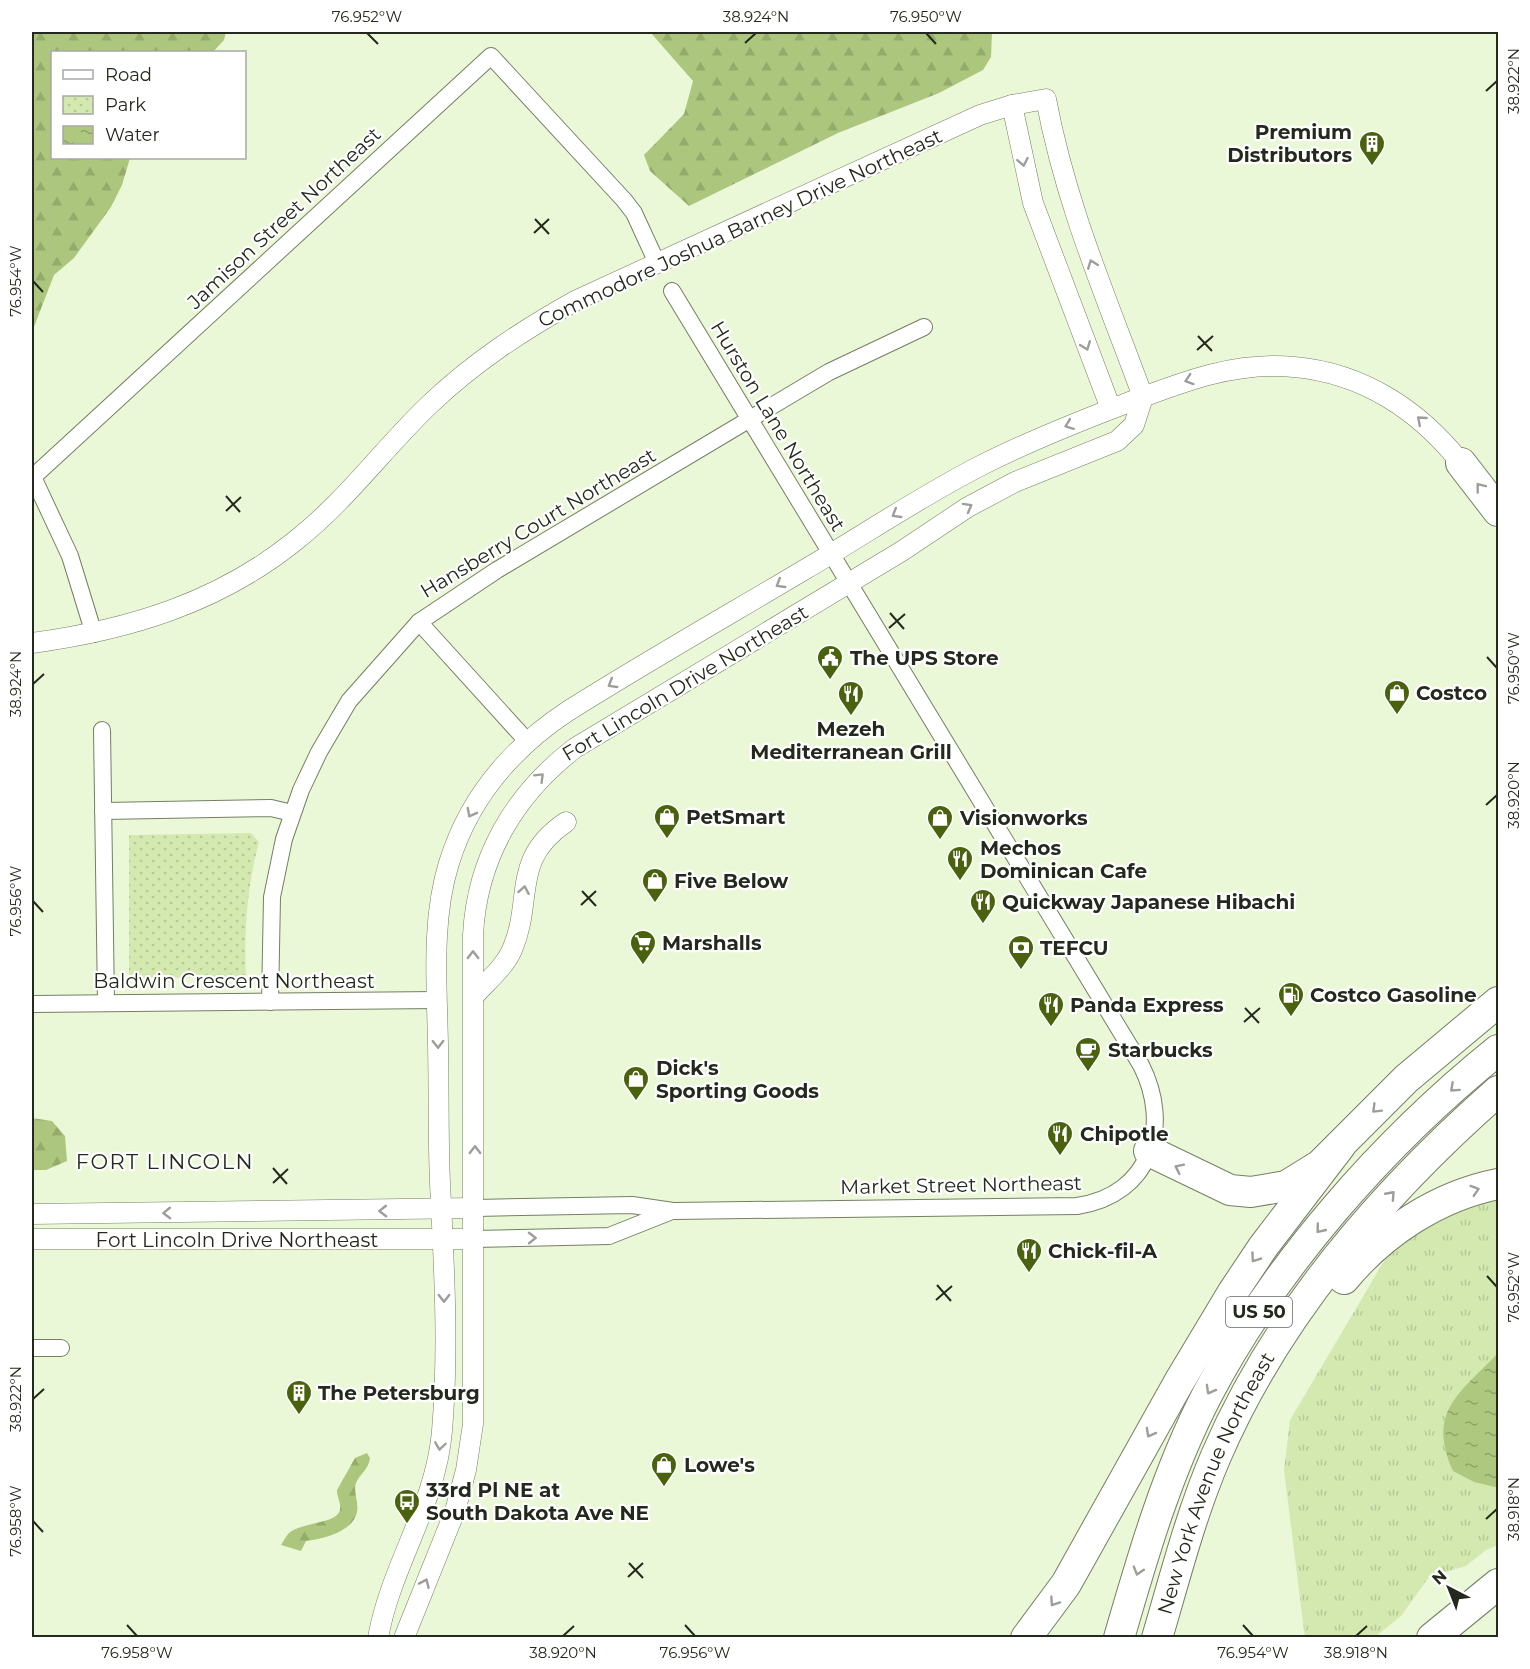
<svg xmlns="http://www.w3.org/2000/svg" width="1530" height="1669" font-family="Montserrat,sans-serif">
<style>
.grass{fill:url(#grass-tufts)}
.forest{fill:url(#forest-firs)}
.park{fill:url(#park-dots)}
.water{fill:url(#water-ripples)}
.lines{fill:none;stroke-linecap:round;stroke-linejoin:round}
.minor-casing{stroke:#747f63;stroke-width:18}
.tertiary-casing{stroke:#747f63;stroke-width:21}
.motorway-casing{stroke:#747f63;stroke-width:32}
.minor{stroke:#fff;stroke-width:16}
.tertiary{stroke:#fff;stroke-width:20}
.motorway{stroke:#fff;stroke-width:30}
.oneway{stroke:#9c9f99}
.ticks{fill:none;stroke:#24291d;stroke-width:2}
.labels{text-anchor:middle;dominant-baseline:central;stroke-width:4.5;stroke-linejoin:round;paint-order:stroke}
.shield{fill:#fff;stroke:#666961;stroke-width:1.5}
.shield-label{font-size:18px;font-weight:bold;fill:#24291d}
.poi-label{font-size:20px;font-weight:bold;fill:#24291d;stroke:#fff;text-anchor:start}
.street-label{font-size:20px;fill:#24291d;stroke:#fff}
.neighbourhood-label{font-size:21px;letter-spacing:1.5px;fill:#24291d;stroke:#fff}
.neatline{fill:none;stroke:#24291d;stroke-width:2}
.ticks-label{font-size:15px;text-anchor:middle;fill:#24291d}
</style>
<defs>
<pattern id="grass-tufts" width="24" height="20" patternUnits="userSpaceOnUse" patternTransform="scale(1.5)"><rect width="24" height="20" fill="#d4e9b0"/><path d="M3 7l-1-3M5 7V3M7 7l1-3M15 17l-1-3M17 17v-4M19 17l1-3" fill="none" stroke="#b6c897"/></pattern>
<pattern id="forest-firs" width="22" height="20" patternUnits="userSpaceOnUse" patternTransform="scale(1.5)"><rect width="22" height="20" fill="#acc77d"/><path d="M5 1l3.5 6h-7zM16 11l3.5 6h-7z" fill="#94ab6c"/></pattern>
<pattern id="park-dots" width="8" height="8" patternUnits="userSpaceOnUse" patternTransform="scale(1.5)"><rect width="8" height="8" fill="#d4e9b0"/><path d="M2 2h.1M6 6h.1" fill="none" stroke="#b6c897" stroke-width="1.8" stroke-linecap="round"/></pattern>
<pattern id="water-ripples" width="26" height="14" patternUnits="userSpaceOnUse" patternTransform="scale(1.5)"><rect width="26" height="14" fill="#aec97f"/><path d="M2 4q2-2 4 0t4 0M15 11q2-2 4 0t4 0" fill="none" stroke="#8da367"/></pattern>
</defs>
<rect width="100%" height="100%" fill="#ebf8d8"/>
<polygon class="grass" points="1498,1200 1498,1545 1486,1550 1466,1566 1429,1577 1401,1616 1375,1637 1305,1638 1284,1470 1290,1420 1390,1251 1426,1228 1475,1204"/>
<g class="forest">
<polygon points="32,32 226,32 224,40 213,52 52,52 52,158 130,158 122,185 111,207 74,258 54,275 32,332"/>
<polygon points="650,32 992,32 991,57 983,70 939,93 838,133 689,206 650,171 644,155 684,114 693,81"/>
<polygon points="32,1118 52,1121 65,1136 67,1161 46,1170 32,1170"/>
<path d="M367,1453L370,1458C369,1469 360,1474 356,1483C353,1492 359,1502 357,1512C353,1532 323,1539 306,1541L301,1551L281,1545C283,1542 286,1536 289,1533C301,1522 339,1524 340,1509C341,1503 337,1497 337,1490L355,1458Z"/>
</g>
<path class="park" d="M251,833L259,842C247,887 244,931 246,977L129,978V835Z"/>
<path class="water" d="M1498,1353V1486L1495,1487L1474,1482L1453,1471C1427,1411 1459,1394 1498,1353Z"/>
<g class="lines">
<defs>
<g id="minor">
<polyline points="419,622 527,741"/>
<polyline points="94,634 70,556 33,477 491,56 624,200 634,213 657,263"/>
<polyline points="102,730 106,1003"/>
<polyline points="103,811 271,808 292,813"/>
<polyline points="270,1002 272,897 284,839 301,790 319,752 349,701 419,622 497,570 750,419 829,372 924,327"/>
<polyline points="32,1004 438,1000"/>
<path d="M475,1208L632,1205L673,1211L1077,1206C1151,1195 1172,1126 1141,1065L672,291"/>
<polyline points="474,1239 609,1236 672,1211"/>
<polyline points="32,1348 61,1348"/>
</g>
<g id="tertiary">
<polyline points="1012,105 1033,203 1111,409"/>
<path d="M32,643C128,630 218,603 295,541C346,501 383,449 429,405C474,362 523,330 577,300L980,115L1012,105L1046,99C1066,206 1106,296 1143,397L1134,425L1117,441L1015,482L968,507L902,551L575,748C514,795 477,858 473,935V1424L466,1470L455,1511L404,1638"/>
<path d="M474,996C487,981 504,968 512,950C534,899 510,860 566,822"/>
<polyline points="32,1214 475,1208"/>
<polyline points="32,1239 474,1239"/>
<path d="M378,1638C391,1565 436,1505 442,1431C449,1349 444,1265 440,1183C438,1137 439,1091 438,1045C437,986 431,920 449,863C469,798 512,748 568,711C646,662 725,617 804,570C862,536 918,498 978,467C1027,442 1077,422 1127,403C1182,382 1235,361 1294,367C1363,373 1419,410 1461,463"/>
</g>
<g id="motorway">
<polyline points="1461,463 1498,511"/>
<polyline points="1149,1151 1230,1190 1251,1192 1286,1186 1320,1165 1406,1079 1498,1002"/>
<path d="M1344,1279C1383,1232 1438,1196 1498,1184"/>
<polyline points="1026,1638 1066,1584 1179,1382 1233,1292 1263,1247 1341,1145"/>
<path d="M1119,1638C1143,1555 1167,1472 1207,1395C1275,1265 1385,1141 1498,1050"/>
<path id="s1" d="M1157,1638C1175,1577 1191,1514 1216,1456C1277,1314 1383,1192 1498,1091"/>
<polyline points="1432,1638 1498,1584"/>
</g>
</defs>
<use href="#minor" class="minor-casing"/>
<use href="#tertiary" class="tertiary-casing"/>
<use href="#motorway" class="motorway-casing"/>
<use href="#minor" class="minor"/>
<use href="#tertiary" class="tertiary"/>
<use href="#motorway" class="motorway"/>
</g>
<defs><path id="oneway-chevron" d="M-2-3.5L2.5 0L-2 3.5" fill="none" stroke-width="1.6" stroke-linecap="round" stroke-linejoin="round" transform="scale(1.5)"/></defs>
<g class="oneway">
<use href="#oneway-chevron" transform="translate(1023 162) rotate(79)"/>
<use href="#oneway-chevron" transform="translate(1092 264) rotate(-111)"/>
<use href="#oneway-chevron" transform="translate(1086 346) rotate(69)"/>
<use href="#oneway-chevron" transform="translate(1189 380) rotate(162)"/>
<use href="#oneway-chevron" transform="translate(1421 420) rotate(-139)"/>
<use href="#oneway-chevron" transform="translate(1069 425) rotate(159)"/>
<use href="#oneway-chevron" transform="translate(1480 487) rotate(-128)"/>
<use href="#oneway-chevron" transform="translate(968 507) rotate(-29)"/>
<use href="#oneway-chevron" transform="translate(896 514) rotate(149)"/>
<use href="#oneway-chevron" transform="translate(780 584) rotate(149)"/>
<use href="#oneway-chevron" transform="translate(612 684) rotate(149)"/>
<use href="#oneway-chevron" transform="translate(540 777) rotate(-45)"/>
<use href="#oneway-chevron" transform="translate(471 813) rotate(118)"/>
<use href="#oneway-chevron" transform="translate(524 890) rotate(-80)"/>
<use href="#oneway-chevron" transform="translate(473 955) rotate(-90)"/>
<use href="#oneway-chevron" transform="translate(438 1044) rotate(89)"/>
<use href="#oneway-chevron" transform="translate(1454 1088) rotate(138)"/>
<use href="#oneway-chevron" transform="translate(1376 1109) rotate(135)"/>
<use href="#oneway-chevron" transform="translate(475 1150) rotate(-90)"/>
<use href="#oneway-chevron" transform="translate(1179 1168) rotate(-154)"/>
<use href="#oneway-chevron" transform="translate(1475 1190) rotate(-18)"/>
<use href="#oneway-chevron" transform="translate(1391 1195) rotate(-48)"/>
<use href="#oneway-chevron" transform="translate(383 1211) rotate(179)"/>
<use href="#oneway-chevron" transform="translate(167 1213) rotate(179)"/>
<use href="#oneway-chevron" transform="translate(1320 1229) rotate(129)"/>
<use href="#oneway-chevron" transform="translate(532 1238) rotate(-1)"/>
<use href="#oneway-chevron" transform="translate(1255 1258) rotate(125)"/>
<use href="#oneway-chevron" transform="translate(444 1298) rotate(90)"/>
<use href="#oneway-chevron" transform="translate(1210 1390) rotate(119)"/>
<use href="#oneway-chevron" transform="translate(1150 1433) rotate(119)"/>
<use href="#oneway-chevron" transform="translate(440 1446) rotate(98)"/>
<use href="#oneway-chevron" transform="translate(1138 1571) rotate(107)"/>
<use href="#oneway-chevron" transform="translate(425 1583) rotate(-66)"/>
<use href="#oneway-chevron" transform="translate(1054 1602) rotate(124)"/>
</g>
<path class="ticks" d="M367,33L378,44M926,33L936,44M745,43L756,33M1486,91L1497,81M535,219L549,234M534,233L549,219M33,281L43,292M1198,336L1212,351M1197,350L1213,336M226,496L240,512M226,511L241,497M890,613L904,629M889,628L905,614M1487,657L1497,668M33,684L44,674M1486,805L1497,795M582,891L596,906M33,901L43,912M581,905L596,891M1245,1008L1259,1023M1244,1022L1260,1008M273,1168L287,1184M273,1183L288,1169M1487,1276L1497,1287M937,1285L951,1301M936,1300L952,1286M33,1399L44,1389M1486,1519L1497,1509M33,1521L43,1532M629,1563L643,1578M628,1577L643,1563M127,1625L137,1636M685,1625L695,1636M1243,1625L1253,1636M563,1636L574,1626M1356,1636L1367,1626"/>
<defs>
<symbol id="building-pin" viewBox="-11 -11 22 30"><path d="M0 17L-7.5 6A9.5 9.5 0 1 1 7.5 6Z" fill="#4a610e" stroke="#fff"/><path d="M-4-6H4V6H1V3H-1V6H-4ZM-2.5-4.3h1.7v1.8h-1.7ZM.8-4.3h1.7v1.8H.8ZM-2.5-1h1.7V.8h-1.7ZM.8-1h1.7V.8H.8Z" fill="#fff"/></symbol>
<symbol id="civic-pin" viewBox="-11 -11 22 30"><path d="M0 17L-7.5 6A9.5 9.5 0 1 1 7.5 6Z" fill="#4a610e" stroke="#fff"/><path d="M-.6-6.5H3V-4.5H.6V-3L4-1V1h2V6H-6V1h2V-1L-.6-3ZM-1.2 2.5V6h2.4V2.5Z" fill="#fff"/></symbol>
<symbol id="shop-pin" viewBox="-11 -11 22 30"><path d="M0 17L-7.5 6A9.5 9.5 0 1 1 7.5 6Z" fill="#4a610e" stroke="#fff"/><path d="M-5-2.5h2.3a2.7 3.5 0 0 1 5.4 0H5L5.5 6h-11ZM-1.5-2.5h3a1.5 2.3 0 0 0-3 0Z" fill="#fff"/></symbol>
<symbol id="restaurant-pin" viewBox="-11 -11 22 30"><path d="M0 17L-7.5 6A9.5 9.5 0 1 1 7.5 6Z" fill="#4a610e" stroke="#fff"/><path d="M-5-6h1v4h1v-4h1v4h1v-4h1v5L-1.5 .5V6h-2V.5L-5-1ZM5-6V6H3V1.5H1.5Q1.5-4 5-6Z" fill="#fff"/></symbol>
<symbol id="supermarket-pin" viewBox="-11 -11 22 30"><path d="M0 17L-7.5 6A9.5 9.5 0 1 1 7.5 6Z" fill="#4a610e" stroke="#fff"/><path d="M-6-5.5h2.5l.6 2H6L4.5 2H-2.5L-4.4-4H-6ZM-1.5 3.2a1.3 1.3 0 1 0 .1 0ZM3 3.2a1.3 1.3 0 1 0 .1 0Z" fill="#fff"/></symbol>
<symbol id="bank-pin" viewBox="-11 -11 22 30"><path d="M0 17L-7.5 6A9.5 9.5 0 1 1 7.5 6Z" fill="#4a610e" stroke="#fff"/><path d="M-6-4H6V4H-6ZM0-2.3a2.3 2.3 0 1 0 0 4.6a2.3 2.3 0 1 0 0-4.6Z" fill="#fff"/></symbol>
<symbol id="fuel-pin" viewBox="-11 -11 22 30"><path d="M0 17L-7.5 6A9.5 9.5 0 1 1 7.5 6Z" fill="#4a610e" stroke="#fff"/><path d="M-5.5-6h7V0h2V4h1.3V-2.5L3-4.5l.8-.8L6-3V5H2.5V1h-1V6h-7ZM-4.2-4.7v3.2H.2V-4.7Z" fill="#fff"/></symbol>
<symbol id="cafe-pin" viewBox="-11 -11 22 30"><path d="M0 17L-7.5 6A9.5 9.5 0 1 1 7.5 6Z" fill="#4a610e" stroke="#fff"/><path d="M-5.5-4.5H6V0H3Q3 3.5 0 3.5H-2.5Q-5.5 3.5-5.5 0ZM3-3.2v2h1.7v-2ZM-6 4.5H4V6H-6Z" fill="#fff"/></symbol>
<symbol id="bus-pin" viewBox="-11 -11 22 30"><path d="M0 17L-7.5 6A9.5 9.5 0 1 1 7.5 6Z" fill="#4a610e" stroke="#fff"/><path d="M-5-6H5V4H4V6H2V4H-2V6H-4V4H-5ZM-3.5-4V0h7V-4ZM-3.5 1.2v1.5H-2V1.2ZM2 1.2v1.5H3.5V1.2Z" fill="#fff"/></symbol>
</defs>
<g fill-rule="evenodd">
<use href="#building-pin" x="1357" y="129" width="30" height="40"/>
<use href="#civic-pin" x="815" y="643" width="30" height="40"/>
<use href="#shop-pin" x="1382" y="678" width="30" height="40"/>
<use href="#restaurant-pin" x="836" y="679" width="30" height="40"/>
<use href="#shop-pin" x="652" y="802" width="30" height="40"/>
<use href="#shop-pin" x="925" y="803" width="30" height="40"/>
<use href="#restaurant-pin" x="945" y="844" width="30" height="40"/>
<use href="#shop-pin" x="640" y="866" width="30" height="40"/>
<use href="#restaurant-pin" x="968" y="887" width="30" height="40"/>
<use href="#supermarket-pin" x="628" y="928" width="30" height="40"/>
<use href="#bank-pin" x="1006" y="933" width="30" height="40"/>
<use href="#fuel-pin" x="1276" y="980" width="30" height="40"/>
<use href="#restaurant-pin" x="1036" y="990" width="30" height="40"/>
<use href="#cafe-pin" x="1073" y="1035" width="30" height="40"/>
<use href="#shop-pin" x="621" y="1064" width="30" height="40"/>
<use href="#restaurant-pin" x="1045" y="1119" width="30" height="40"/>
<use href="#restaurant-pin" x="1014" y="1236" width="30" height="40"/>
<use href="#building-pin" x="284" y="1378" width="30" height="40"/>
<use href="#shop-pin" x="649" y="1450" width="30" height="40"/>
<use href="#bus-pin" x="392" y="1487" width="30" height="40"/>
</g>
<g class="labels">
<rect class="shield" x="1226" y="1297" width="66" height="30" rx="4.5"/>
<g class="shield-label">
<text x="1259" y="1312">US 50</text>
</g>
<g class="poi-label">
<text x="1352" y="132" text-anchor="end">Premium<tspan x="1352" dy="23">Distributors</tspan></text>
<text x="850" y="658">The UPS Store</text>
<text x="1416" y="693">Costco</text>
<text x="851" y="729" text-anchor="middle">Mezeh<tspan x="851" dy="23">Mediterranean Grill</tspan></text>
<text x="686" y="817">PetSmart</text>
<text x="960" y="818">Visionworks</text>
<text x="980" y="848">Mechos<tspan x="980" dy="23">Dominican Cafe</tspan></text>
<text x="674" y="881">Five Below</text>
<text x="1002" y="902">Quickway Japanese Hibachi</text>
<text x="662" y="943">Marshalls</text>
<text x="1040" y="948">TEFCU</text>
<text x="1310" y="995">Costco Gasoline</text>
<text x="1070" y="1005">Panda Express</text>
<text x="1108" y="1050">Starbucks</text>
<text x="656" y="1068">Dick's<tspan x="656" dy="23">Sporting Goods</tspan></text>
<text x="1080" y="1134">Chipotle</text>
<text x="1048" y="1251">Chick-fil-A</text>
<text x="318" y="1393">The Petersburg</text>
<text x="684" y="1465">Lowe's</text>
<text x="426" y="1490">33rd Pl NE at<tspan x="426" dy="23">South Dakota Ave NE</tspan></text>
</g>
<g class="street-label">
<text transform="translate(284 218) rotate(-43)">Jamison Street Northeast</text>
<text transform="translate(740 228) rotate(-25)">Commodore Joshua Barney Drive Northeast</text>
<text transform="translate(778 426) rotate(59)">Hurston Lane Northeast</text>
<text transform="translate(538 523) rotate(-31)">Hansberry Court Northeast</text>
<text transform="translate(685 683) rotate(-31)">Fort Lincoln Drive Northeast</text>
<text x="234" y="981">Baldwin Crescent Northeast</text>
<text transform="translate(961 1185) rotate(-1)">Market Street Northeast</text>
<text x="237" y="1240">Fort Lincoln Drive Northeast</text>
<text stroke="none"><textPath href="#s1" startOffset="166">New York Avenue Northeast</textPath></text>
</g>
<g class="neighbourhood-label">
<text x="165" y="1161">FORT LINCOLN</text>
</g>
</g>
<rect width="1530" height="1669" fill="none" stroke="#ffffff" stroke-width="66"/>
<rect x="51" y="51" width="195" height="108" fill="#ffffff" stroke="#a7a9a5" stroke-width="1.5"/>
<rect x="63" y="70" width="30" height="9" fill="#ffffff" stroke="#a7a9a5" stroke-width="1.5"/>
<text x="105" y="81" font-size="18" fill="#24291d">Road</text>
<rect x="63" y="96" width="30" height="18" fill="url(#park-dots)" stroke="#a7a9a5" stroke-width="1.5"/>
<text x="105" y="111" font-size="18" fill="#24291d">Park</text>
<rect x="63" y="126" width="30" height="18" fill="url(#water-ripples)" stroke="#a7a9a5" stroke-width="1.5"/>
<text x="105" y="141" font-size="18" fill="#24291d">Water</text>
<g transform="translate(1449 1588) rotate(318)" stroke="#ffffff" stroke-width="4.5" paint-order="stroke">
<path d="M0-4.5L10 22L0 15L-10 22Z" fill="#24291d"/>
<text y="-9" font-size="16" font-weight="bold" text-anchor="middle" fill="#24291d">N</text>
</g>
<rect x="33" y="33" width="1464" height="1603" class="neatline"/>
<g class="ticks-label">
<text x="367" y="22">76.952°W</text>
<text x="756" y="22">38.924°N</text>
<text x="926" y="22">76.950°W</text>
<text transform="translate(1514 81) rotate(-90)" y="5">38.922°N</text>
<text transform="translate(16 281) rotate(-90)" y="5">76.954°W</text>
<text transform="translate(1514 668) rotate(-90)" y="5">76.950°W</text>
<text transform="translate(16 684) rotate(-90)" y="5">38.924°N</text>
<text transform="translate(1514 795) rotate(-90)" y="5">38.920°N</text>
<text transform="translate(16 901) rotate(-90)" y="5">76.956°W</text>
<text transform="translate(1514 1287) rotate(-90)" y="5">76.952°W</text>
<text transform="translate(16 1399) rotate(-90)" y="5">38.922°N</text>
<text transform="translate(1514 1509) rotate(-90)" y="5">38.918°N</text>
<text transform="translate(16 1521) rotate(-90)" y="5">76.958°W</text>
<text x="137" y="1658">76.958°W</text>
<text x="563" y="1658">38.920°N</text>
<text x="695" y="1658">76.956°W</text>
<text x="1253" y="1658">76.954°W</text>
<text x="1356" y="1658">38.918°N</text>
</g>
</svg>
